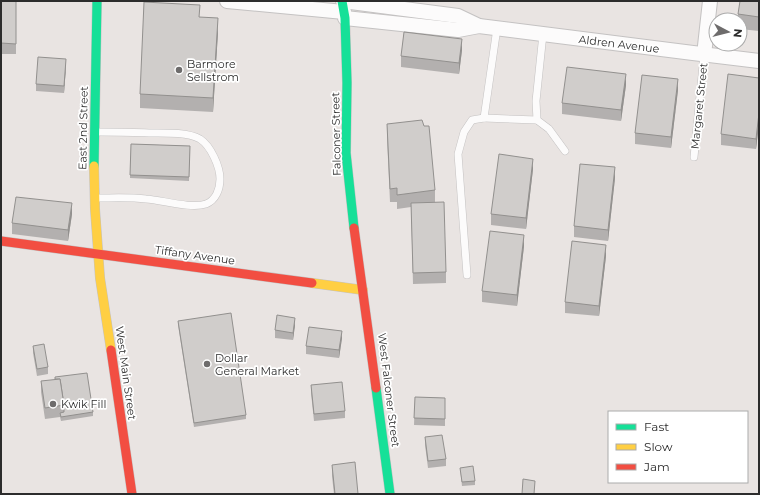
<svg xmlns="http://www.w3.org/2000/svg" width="760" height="495" font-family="Montserrat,sans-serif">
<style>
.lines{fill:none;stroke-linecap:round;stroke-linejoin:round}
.lane-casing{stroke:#c4c2c2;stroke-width:8}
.street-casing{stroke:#c4c2c2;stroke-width:16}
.fast-casing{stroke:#c4c2c2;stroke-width:10}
.slow-casing{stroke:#c4c2c2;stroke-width:10}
.jam-casing{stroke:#c4c2c2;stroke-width:10}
.lane{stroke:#fcfbfb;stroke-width:7}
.street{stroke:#fcfbfb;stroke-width:14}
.fast{stroke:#16e098;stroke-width:9}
.slow{stroke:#ffcf43;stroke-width:9}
.jam{stroke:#f24e42;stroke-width:9}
.wall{fill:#b3b0af}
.shaded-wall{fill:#92908e}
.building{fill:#d0cdcb;stroke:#92908e}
.poi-dot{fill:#6e6c6c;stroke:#fff;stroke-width:1.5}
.labels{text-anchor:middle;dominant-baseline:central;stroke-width:3.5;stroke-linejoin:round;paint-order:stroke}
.street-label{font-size:11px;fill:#2c2c2c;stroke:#fff}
.poi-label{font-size:11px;fill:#2c2c2c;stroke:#fff;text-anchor:start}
</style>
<rect width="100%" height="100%" fill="#e9e4e2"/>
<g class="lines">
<defs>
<g id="lane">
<polyline points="543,34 536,101 537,120 549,129 565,151"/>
<polyline points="484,118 537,120"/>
<polyline points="694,157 704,55"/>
<path d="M97,198C113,198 130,197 146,199C162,200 191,209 206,204C216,200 220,189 220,179C220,167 211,146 200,139C187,132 164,133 149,133C132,132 115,132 98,132"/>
<polyline points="467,275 458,154 464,132 472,120 484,118 497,28"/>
</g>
<g id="street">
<polyline points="227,1 344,12"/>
<polyline points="343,1 458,16 479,26 693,53 759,61"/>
<polyline points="345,18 458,30 479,26"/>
<polyline points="704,55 710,1"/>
</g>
<g id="fast">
<polyline points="342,1 345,18 347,83 346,153 354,228"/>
<polyline points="94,166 97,1"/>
<polyline points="376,388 390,494"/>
</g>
<g id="slow">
<polyline points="94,166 95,209 100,278 111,350"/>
<polyline points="312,283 363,290"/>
</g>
<g id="jam">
<polyline points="354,228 376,388"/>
<polyline points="1,241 312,283"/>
<polyline points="111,350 132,494"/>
</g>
</defs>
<use href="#lane" class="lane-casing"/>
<use href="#street" class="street-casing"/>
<use href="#fast" class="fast-casing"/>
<use href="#slow" class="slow-casing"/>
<use href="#jam" class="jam-casing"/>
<use href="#lane" class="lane"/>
<use href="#street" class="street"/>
<use href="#fast" class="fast"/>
<use href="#slow" class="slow"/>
<use href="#jam" class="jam"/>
</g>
<g class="wall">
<rect x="1" y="1" width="15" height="53"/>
<polygon points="759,1 759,31 740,29 740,20 738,20 738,14"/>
<polygon points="200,17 218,32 213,112 140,108 140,94"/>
<polygon points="462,50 459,74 401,67 401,56"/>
<polygon points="66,66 64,93 36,91 36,84"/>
<polygon points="759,78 759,124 756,149 721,145 721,134"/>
<polygon points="626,85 621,121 562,114 562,103"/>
<polygon points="678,90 671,148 635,144 635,133"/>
<polygon points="387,124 435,190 435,202 446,272 446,283 413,284 411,207 397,209 397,202 390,202 387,138"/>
<polygon points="131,144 190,146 189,181 130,178"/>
<polygon points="533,169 526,229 491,225 491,214"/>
<polygon points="615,178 608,241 574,237 574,226"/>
<polygon points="72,214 68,241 12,234 12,223"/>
<polygon points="524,246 517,306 482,302 482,291"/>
<polygon points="606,256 599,316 565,313 565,302"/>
<polygon points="178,321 246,415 246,419 194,427 178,325"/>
<polygon points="295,325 293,340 275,338 275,330"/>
<polygon points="342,338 339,358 306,354 306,346"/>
<polygon points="33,346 48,367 48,374 37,376 33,353"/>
<polygon points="41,381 93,412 93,416 61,421 60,417 45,419 41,392"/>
<polygon points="311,385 345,411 345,418 314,421 311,393"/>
<polygon points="415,397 445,398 445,426 414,425"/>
<polygon points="425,437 446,459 446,466 428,468 425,445"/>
<polygon points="332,465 358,494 334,494 332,476"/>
<polygon points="460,468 475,481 475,485 462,486"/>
</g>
<g class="shaded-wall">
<polygon points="218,18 218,32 213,112 213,98"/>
<polygon points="462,39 462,50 459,74 459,63"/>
<polygon points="66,59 66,66 64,93 64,86"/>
<polygon points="626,74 626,85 621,121 621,110"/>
<polygon points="678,79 678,90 671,148 671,137"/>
<polygon points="759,113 759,124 756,149 756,139"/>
<polygon points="533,159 533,169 526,229 526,218"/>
<polygon points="615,167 615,178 608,241 608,230"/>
<polygon points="72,203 72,214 68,241 68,230"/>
<polygon points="524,235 524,246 517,306 517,295"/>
<polygon points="606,245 606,256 599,316 599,306"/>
<polygon points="295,318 295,325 293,340 293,333"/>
<polygon points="342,331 342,338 339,358 339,350"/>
</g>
<g class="building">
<polygon points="1,1 16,1 16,44 1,43"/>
<polygon points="740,1 759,1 759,17 738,14"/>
<polygon points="144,2 200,5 199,17 218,18 213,98 140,94"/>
<polygon points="404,32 462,39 459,63 401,56"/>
<polygon points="38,57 66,59 64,86 36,84"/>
<polygon points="567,67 626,74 621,110 562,103"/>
<polygon points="728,74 759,78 759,113 756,139 721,134"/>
<polygon points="642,75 678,79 671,137 635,133"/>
<polygon points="422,120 424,126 429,126 435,190 397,195 397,188 390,189 387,124"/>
<polygon points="131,144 190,146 189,177 130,175"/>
<polygon points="499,154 533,159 526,218 491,214"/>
<polygon points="580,164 615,167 608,230 574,226"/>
<polygon points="16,197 72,203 68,230 12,223"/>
<polygon points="444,202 446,272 413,273 411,203"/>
<polygon points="490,231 524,235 517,295 482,291"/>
<polygon points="572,241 606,245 599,306 565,302"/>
<polygon points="231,313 246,415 194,423 178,321"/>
<polygon points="277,315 295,318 293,333 275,330"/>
<polygon points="309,327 342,331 339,350 306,346"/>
<polygon points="44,344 48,367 37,369 33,346"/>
<polygon points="87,373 93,412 61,417 60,413 64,412 64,405 60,379 55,379 55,377"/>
<polygon points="60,379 64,405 45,408 41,381"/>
<polygon points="342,382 345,411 314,414 311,385"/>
<polygon points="415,397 445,398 445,419 414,418"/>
<polygon points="442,435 446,459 428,461 425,437"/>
<polygon points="355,462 358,494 335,494 332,465"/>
<polygon points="473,466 475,481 462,482 460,468"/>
<polygon points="523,479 535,481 534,494 522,494"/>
</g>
<g class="poi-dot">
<circle cx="179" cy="70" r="4"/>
<circle cx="207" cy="364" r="4"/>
<circle cx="53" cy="404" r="4"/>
</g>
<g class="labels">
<g class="street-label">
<text transform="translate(619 44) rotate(7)">Aldren Avenue</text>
<text transform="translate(699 106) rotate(-84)">Margaret Street</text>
<text transform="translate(83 128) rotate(-89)">East 2nd Street</text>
<text transform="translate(336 134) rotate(-91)">Falconer Street</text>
<text transform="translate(195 255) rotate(8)">Tiffany Avenue</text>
<text transform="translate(126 373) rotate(82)">West Main Street</text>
<text transform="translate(389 390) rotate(83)">West Falconer Street</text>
</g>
<g class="poi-label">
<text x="187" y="64">Barmore<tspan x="187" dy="13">Sellstrom</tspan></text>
<text x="215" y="358">Dollar<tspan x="215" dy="13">General Market</tspan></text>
<text x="61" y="404">Kwik Fill</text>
</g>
</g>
<rect width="760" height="495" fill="none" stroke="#2c2c2c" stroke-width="4"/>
<rect x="608" y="411" width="140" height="72" fill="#ffffff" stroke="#ababab"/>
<rect x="616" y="424" width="20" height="6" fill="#16e098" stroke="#ababab"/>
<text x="644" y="431" font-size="12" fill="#2c2c2c">Fast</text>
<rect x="616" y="444" width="20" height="6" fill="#ffcf43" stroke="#ababab"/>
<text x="644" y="451" font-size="12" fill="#2c2c2c">Slow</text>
<rect x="616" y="464" width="20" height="6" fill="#f24e42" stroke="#ababab"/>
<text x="644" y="471" font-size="12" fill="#2c2c2c">Jam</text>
<g transform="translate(728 32) rotate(97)"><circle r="19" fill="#ffffff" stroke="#ababab"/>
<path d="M0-3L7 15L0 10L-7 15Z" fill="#6e6c6c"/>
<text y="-6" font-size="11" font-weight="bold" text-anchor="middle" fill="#2c2c2c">N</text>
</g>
</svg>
